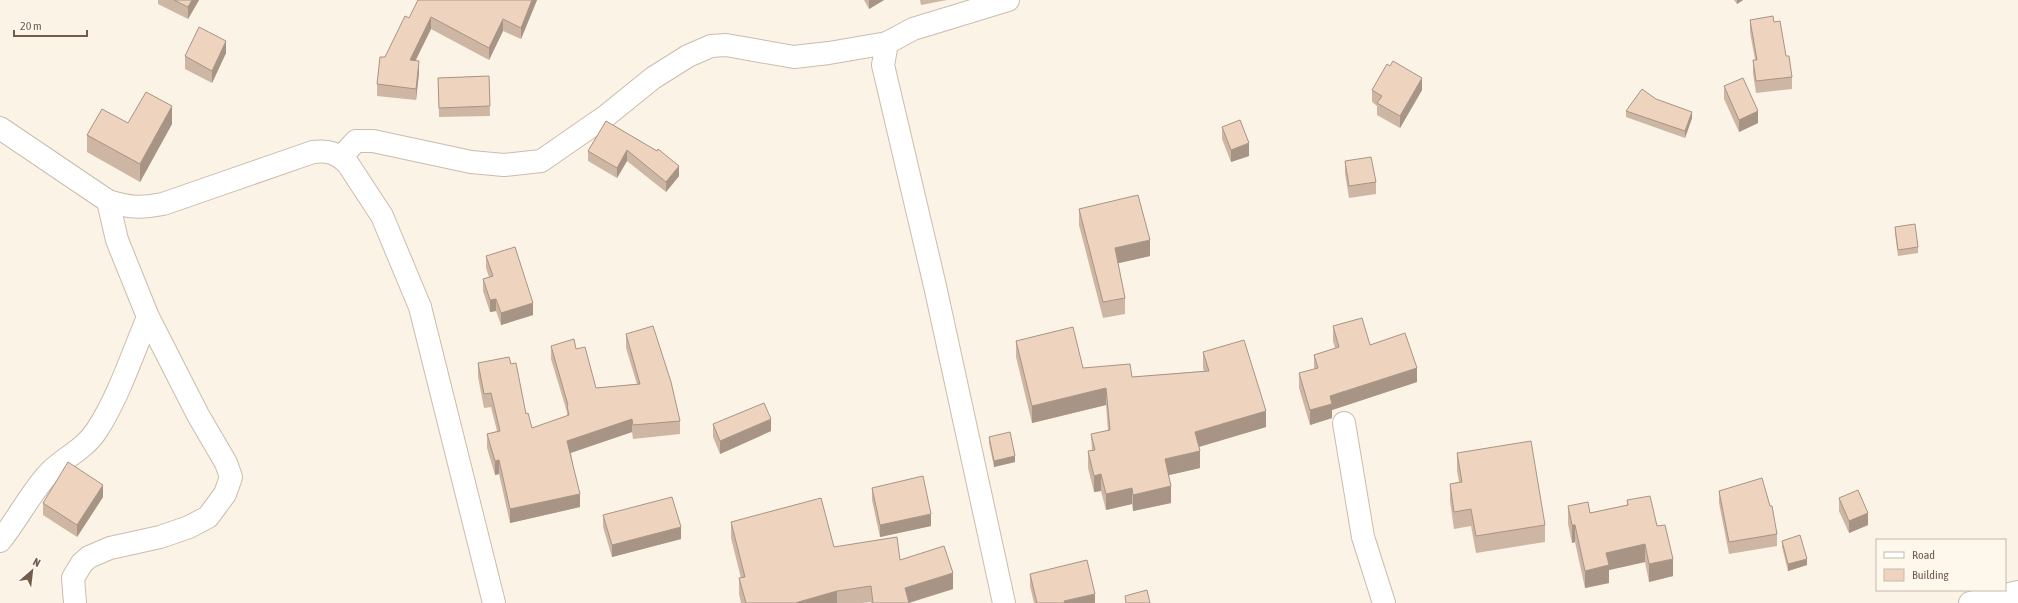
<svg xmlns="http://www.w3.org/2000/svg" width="2018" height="603" font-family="'Asap Condensed',sans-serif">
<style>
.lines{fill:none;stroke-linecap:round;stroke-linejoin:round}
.street-casing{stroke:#cbbcac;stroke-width:24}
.street{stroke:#fff;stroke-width:22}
.wall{fill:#cdb6a3}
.shaded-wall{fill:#a79485}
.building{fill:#eed4be;stroke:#a79485}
</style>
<rect width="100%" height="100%" fill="#fbf3e5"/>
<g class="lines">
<defs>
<g id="street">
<path d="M0,128L108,201C130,208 140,208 163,204L313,152C328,150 337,153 348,164L382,216L420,307L494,603"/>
<polyline points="341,157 356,141 373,141 471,162 504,165 541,161 606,116 653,78 688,56 711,46 726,45 794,57 829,53 887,43"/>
<polyline points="1344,423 1363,537 1384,603"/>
<path d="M0,541C18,519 30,493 50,472C65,457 85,449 97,430C118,398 133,353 148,317"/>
<polyline points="75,603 73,578 82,563 89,557 110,548 160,537 189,527 208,517 225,494 231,477 226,463 198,415 148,317 117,240 108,201"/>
<polyline points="1004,603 935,286 883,65 887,43 913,29 1008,0"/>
<polyline points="1970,603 2018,592"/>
</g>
</defs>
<use href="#street" class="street-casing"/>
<use href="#street" class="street"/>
</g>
<g class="wall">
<polygon points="158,0 199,0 188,19 158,4"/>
<polygon points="537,0 521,39 503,31 489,60 431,29 415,60 419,73 416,100 377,96 377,84 385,57 409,18"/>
<polygon points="864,0 884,0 869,9"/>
<polygon points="920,0 947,0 921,5"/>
<polygon points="1734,0 1743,0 1737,4"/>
<polygon points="1750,20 1774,22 1786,56 1792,77 1792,89 1756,93 1753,73 1753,60 1755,60 1750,32"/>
<polygon points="226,53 212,83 185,69 185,56"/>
<polygon points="489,76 490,116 439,117 438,78"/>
<polygon points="1724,86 1758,123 1739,132 1724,99"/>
<polygon points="1372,90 1422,90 1400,128 1377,115 1377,106 1372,102"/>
<polygon points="1626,111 1692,118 1685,138 1626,117"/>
<polygon points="606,121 657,151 679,176 666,192 627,161 617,178 588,161 588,151"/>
<polygon points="128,123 172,124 140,182 87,152 87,135"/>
<polygon points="1222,127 1249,156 1231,162 1222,139"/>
<polygon points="1345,161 1376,182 1376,194 1349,198 1345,173"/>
<polygon points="1079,209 1150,256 1118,263 1125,298 1125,314 1103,318 1079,225"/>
<polygon points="1895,227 1918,247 1918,253 1898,256 1895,233"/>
<polygon points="486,256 533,315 501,325 496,311 490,312 483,291 483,279 489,277 486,268"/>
<polygon points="1333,326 1370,345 1417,382 1332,410 1332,418 1310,425 1299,388 1299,373 1314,369 1314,355 1335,348 1333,341"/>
<polygon points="626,334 680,421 680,434 633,439 632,432 571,453 580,507 510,523 499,474 495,475 487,448 487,434 497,431 491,407 484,408 478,377 478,363 511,364 526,414 532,428 567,416 567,412 551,359 551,346 576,349 596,388 637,384 626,348"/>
<polygon points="1016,341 1083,368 1132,377 1204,371 1203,368 1203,352 1266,427 1199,447 1200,468 1169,475 1171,503 1133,511 1132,504 1106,510 1101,491 1094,492 1088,468 1088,451 1092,451 1091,434 1108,431 1106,405 1032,423 1016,357"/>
<polygon points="713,424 771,431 720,454 713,437"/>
<polygon points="989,437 1015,462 994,467 989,443"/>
<polygon points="1457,453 1545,525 1545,542 1476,553 1471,526 1454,529 1450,501 1450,484 1459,482 1457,471"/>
<polygon points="872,488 931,526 880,537 872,500"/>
<polygon points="1719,491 1777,534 1777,546 1729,554 1719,503"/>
<polygon points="103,497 77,537 43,515 43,503"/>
<polygon points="1839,498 1868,525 1849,533 1839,511"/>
<polygon points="1627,500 1657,526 1673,576 1649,582 1645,562 1609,570 1609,583 1585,588 1575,542 1572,543 1568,524 1568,506 1590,513 1627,505"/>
<polygon points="603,515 681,539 612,557 603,527"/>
<polygon points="731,522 834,547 900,560 953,589 909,603 871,603 871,602 862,603 741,603 739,594 739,578 741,578 731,538"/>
<polygon points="1782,541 1807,565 1788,571 1782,547"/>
<polygon points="1030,574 1095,603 1034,603 1030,586"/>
</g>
<g class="shaded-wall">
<polygon points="192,0 199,0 188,19 188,7"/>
<polygon points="532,0 537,0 521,39 521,28"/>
<polygon points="869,0 884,0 869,9"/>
<polygon points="1737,0 1743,0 1737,4"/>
<polygon points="431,17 431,29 410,72 410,60"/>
<polygon points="503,19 503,31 489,60 489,48"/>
<polygon points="226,41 226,53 212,83 212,71"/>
<polygon points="419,61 419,73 416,100 416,89"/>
<polygon points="1422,78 1422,90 1400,128 1400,116"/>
<polygon points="172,106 172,124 140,182 140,164"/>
<polygon points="1758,111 1758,123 1739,132 1739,120"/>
<polygon points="1692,112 1692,118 1685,138 1685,131"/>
<polygon points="1249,143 1249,156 1231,162 1231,150"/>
<polygon points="627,150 627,161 617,178 617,168"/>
<polygon points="679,166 679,176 666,192 666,182"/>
<polygon points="1150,240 1150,256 1115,264 1115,248"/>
<polygon points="496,299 496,311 490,312 490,300"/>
<polygon points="533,303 533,315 501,325 501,313"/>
<polygon points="1417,368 1417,382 1332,410 1332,418 1310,425 1310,410 1330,396"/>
<polygon points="1106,388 1106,405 1032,423 1032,406"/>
<polygon points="1266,411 1266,427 1195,448 1195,432"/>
<polygon points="632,419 632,432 567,454 567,441"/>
<polygon points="771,419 771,431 720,454 720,441"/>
<polygon points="1200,451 1200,468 1165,476 1165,459"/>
<polygon points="1015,456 1015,462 994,467 994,461"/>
<polygon points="499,460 499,474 495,475 495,461"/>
<polygon points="1101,474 1101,491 1094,492 1094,476"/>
<polygon points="103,485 103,497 77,537 77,525"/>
<polygon points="1171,486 1171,503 1133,511 1133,495"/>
<polygon points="1132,488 1132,504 1106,510 1106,494"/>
<polygon points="580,494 580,507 510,523 510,509"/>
<polygon points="1868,513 1868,525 1849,533 1849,521"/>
<polygon points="931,514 931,526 880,537 880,525"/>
<polygon points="1572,525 1575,525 1575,542 1572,543"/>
<polygon points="681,527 681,539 612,557 612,545"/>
<polygon points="1645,544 1645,562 1609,570 1609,583 1585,588 1585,571 1606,553"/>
<polygon points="1673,559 1673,576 1649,582 1649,564"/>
<polygon points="1807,559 1807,565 1788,571 1788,564"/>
<polygon points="953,573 953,589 908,603 905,588"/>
<polygon points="837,591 837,603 795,603"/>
<polygon points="1095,594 1095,603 1064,603 1064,601"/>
</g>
<g class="building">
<polygon points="174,0 192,0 188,7"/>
<polygon points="418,0 532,0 521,28 503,19 489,48 431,17 410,60 419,61 416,89 377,84 380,57 385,57 405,16 409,18"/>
<polygon points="1773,16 1774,22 1780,21 1786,56 1789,56 1792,77 1756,81 1753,60 1757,60 1750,20"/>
<polygon points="199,27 226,41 212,71 185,56"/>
<polygon points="1393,61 1422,78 1400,116 1377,103 1382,96 1372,90 1387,64 1390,66"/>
<polygon points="489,76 490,106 439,108 438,78"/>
<polygon points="1743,78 1758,111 1739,120 1724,86"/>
<polygon points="1642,89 1656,99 1692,112 1685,131 1626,111"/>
<polygon points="146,92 172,106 140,164 87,135 102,109 128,123"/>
<polygon points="1240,120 1249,143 1231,150 1222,127"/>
<polygon points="606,121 657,151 658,149 679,166 666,182 627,150 617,168 588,151"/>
<polygon points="1371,157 1376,182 1349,186 1345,161"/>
<polygon points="1138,195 1150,240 1115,248 1125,298 1103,302 1079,209"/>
<polygon points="1915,224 1918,247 1898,250 1895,227"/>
<polygon points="515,247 533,303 501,313 496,299 490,300 483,279 493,276 486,256"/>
<polygon points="1362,318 1370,345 1405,333 1417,368 1330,396 1332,404 1310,410 1299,373 1318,368 1314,355 1339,347 1333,326"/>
<polygon points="653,326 671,382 680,421 633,425 632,419 567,441 580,494 510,509 499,460 495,461 487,434 500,431 491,393 484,394 478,363 509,357 511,364 516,363 526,414 528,413 532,428 569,415 567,406 568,405 551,346 574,339 576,349 585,347 596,388 640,384 626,334"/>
<polygon points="1073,327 1083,368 1130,364 1132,377 1209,371 1203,352 1244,340 1266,411 1195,432 1200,451 1165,459 1171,486 1133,495 1132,488 1106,494 1101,474 1094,476 1088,451 1095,450 1091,434 1110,430 1106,388 1032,406 1016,341"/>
<polygon points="764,403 771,419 720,441 713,424"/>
<polygon points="1010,432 1015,456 994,461 989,437"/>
<polygon points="1531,441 1545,525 1476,536 1471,509 1454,512 1450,484 1462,482 1457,453"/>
<polygon points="68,462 103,485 77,525 43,503"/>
<polygon points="923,476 931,514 880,525 872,488"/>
<polygon points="1762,478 1770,506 1772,506 1777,534 1729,542 1719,491"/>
<polygon points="1858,490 1868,513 1849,521 1839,498"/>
<polygon points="1650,496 1657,526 1665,525 1673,559 1649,564 1645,544 1606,553 1609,565 1585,571 1575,525 1572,525 1568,506 1588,502 1590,513 1628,505 1627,500"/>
<polygon points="672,497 681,527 612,545 603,515"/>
<polygon points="821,498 834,547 897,537 900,560 944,546 953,573 905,588 909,603 873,603 871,586 837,591 795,603 746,603 739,578 745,577 731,522"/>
<polygon points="1800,535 1807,559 1788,564 1782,541"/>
<polygon points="1087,560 1095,594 1064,601 1065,603 1037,603 1030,574"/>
<polygon points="1147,590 1150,603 1126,603 1125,596"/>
</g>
<rect x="1876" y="539" width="130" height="52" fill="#fef7eb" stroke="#c6b9ab"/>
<rect x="1884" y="552" width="20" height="6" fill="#ffffff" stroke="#c6b9ab"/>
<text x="1912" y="559" font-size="12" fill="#725c4c">Road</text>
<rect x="1884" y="569" width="20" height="12" fill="#eed4be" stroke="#c6b9ab"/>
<text x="1912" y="579" font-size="12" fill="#725c4c">Building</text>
<g transform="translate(32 571) rotate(28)" stroke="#fef7eb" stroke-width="3" paint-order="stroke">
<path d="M0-3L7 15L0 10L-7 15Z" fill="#725c4c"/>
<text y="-6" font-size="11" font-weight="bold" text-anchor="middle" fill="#725c4c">N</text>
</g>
<path d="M14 30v6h73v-6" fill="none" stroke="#725c4c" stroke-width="2"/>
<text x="20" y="30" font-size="12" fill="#725c4c" stroke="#fef7eb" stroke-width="3" paint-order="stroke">20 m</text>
</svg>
